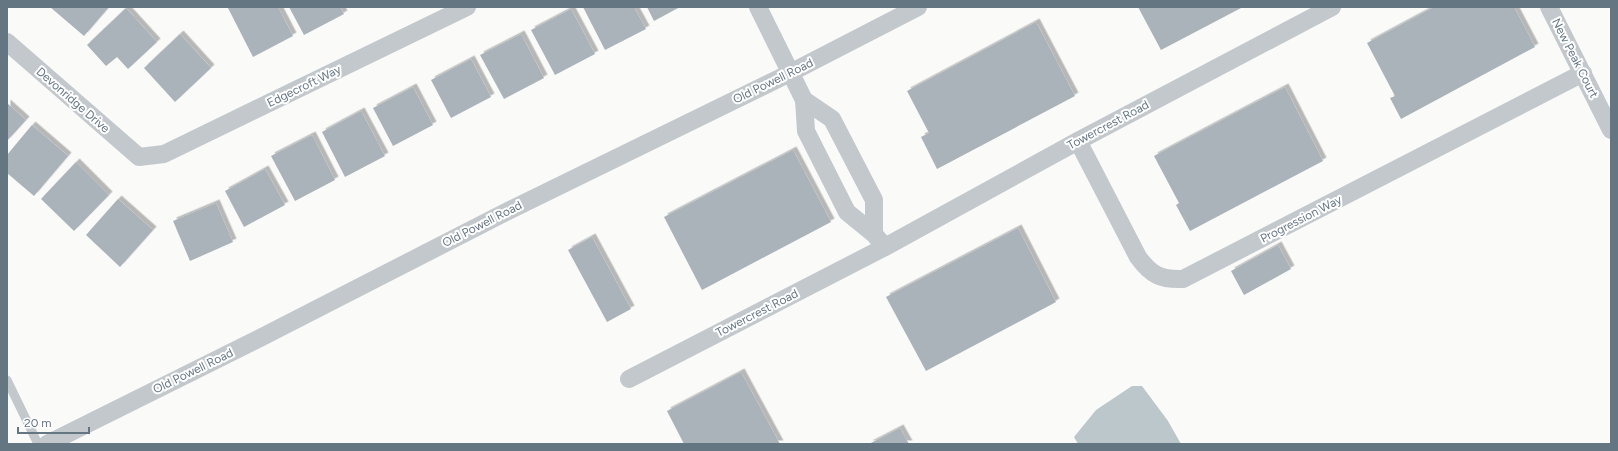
<svg xmlns="http://www.w3.org/2000/svg" width="1618" height="451" font-family="Figtree,sans-serif">
<style>
.water{fill:#bbc7cb}
.building{fill:#aab3b9;filter:url(#shadow)}
.lines{fill:none;stroke-linecap:round;stroke-linejoin:round}
.service{stroke:#c3c8cc;stroke-width:9}
.minor{stroke:#c3c8cc;stroke-width:18}
.labels{text-anchor:middle;dominant-baseline:central;stroke-width:4;stroke-linejoin:round;paint-order:stroke}
.street-label{font-size:12px;fill:#657683;stroke:#fff}
</style>
<defs>
<filter id="shadow"><feDropShadow dx="3.5" dy="-3.5" stdDeviation="0" flood-color="#0004"/></filter>
</defs>
<rect width="100%" height="100%" fill="#fafaf8"/>
<polygon class="water" points="1132,386 1142,386 1168,421 1181,444 1078,444 1074,437 1096,410"/>
<g class="building">
<polygon points="50,7 109,7 84,36"/>
<polygon points="229,7 278,7 293,36 253,57 228,8"/>
<polygon points="289,7 340,7 344,14 304,35"/>
<polygon points="583,7 634,7 646,29 605,50"/>
<polygon points="647,7 680,7 654,21"/>
<polygon points="1138,7 1243,7 1161,50"/>
<polygon points="1434,7 1514,7 1535,47 1401,119 1390,98 1395,96 1367,43"/>
<polygon points="126,8 157,42 128,69 117,57 106,66 87,45"/>
<polygon points="571,9 595,54 555,75 531,30"/>
<polygon points="1036,22 1075,96 937,169 921,137 929,133 907,91"/>
<polygon points="180,34 211,68 175,102 144,68"/>
<polygon points="521,34 544,78 504,99 480,55"/>
<polygon points="471,59 491,97 451,118 431,80"/>
<polygon points="413,87 433,125 393,146 373,108"/>
<polygon points="1285,87 1323,161 1190,231 1176,205 1179,203 1154,156"/>
<polygon points="7,103 26,120 7,141"/>
<polygon points="361,111 385,156 345,177 322,132"/>
<polygon points="32,125 68,156 34,196 7,173 7,155"/>
<polygon points="312,135 335,180 295,201 271,156"/>
<polygon points="793,150 831,222 702,290 664,217"/>
<polygon points="76,162 109,195 74,231 41,199"/>
<polygon points="265,169 285,205 244,227 225,191"/>
<polygon points="118,199 153,230 120,267 86,235"/>
<polygon points="216,203 233,242 190,261 173,221"/>
<polygon points="1018,228 1056,302 926,371 886,297"/>
<polygon points="592,237 631,309 607,322 568,250"/>
<polygon points="1278,245 1291,269 1244,295 1231,271"/>
<polygon points="741,372 780,444 684,444 667,411"/>
<polygon points="900,428 909,444 869,444"/>
</g>
<g class="lines">
<polyline class="service" points="7,380 38,444"/>
<g class="minor">
<polyline points="758,7 804,100 806,131 847,212 874,234 885,247"/>
<polyline points="1549,7 1611,130"/>
<polyline points="7,42 139,157 164,154 467,7"/>
<polyline points="804,100 832,119 874,200 874,234"/>
<path d="M1078,141L1138,257C1151,275 1161,280 1183,279L1583,73"/>
<polyline points="629,379 885,247 1078,141 1332,7"/>
<polyline points="47,444 260,338 508,211 790,73 918,7"/>
</g>
</g>
<g class="labels">
<g class="street-label">
<text transform="translate(1575 58) rotate(63)">New Peak Court</text>
<text transform="translate(773 81) rotate(-26)">Old Powell Road</text>
<text transform="translate(304 86) rotate(-26)">Edgecroft Way</text>
<text transform="translate(73 100) rotate(41)">Devonridge Drive</text>
<text transform="translate(1108 125) rotate(-28)">Towercrest Road</text>
<text transform="translate(1301 219) rotate(-27)">Progression Way</text>
<text transform="translate(482 224) rotate(-27)">Old Powell Road</text>
<text transform="translate(757 313) rotate(-27)">Towercrest Road</text>
<text transform="translate(193 371) rotate(-26)">Old Powell Road</text>
</g>
</g>
<rect width="1618" height="451" fill="none" stroke="#657683" stroke-width="16"/>
<path d="M18 427v6h71v-6" fill="none" stroke="#657683" stroke-width="2"/>
<text x="24" y="427" font-size="12" fill="#657683" stroke="#ffffff" stroke-width="3" paint-order="stroke">20 m</text>
</svg>
